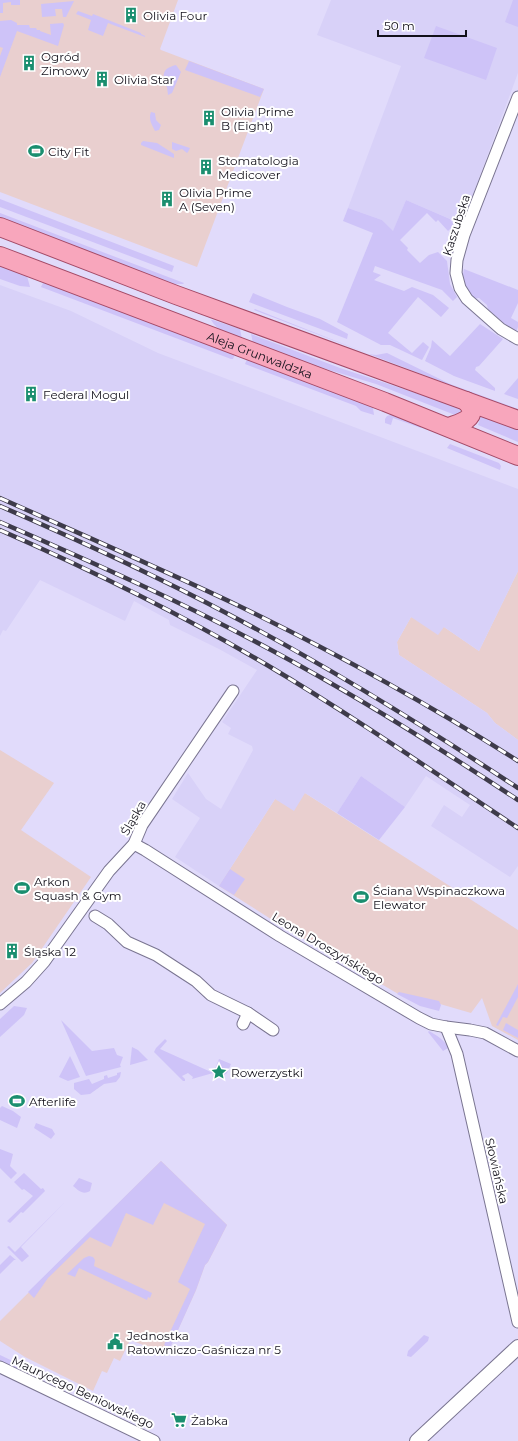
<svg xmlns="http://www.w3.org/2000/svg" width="518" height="1441" font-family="Montserrat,sans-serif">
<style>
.commercial{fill:#e9cfcf}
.built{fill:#d8d1f8}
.green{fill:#cec3f8}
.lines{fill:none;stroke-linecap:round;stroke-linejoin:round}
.minor-casing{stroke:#7a7591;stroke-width:13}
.tertiary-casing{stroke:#7a7591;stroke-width:16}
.primary-casing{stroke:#a44a66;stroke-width:20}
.minor{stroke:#fff;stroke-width:11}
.tertiary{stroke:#fff;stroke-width:14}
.primary{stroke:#f8a6bc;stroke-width:18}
.rail-casing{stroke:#3e3b4a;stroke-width:4.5}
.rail{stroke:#fff;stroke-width:3;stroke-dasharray:9;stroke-linecap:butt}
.labels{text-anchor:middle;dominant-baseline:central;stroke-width:4;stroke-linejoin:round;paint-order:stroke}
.poi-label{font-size:12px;fill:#12101a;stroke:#fff;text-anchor:start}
.street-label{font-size:12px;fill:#12101a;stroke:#fff}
</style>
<rect width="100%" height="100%" fill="#e1dbfb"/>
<g class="commercial">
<polygon points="0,0 178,0 160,49 161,50 264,89 197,267 0,192"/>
<polygon points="518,571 518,740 495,723 487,713 399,655 397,642 411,617 444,627 479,651"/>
<polygon points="0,750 54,783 21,830 91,877 32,963 0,993"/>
<polygon points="305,793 518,930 518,1040 492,1026 482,998 471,1013 440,1004 400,995 277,923 219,886 275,799"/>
<polygon points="161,1161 227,1225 208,1262 205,1265 196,1290 167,1354 130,1340 120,1361 114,1358 107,1373 102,1371 93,1391 25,1357 0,1341 0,1321"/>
</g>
<g class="built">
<polygon points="331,0 518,0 518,73 462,224 406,200 393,232 382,220 348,208 401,66 317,35"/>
<polygon points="0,285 71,311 158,353 518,489 518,571 479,651 444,627 438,635 411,617 397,642 399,655 487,713 495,723 518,740 518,866 510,877 431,826 444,805 462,817 470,805 426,776 405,807 361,776 337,813 305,793 294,811 275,799 219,886 175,857 200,818 172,799 188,773 206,799 221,809 253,750 252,746 228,734 231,728 222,722 257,670 219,649 170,625 169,620 134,601 125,621 40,580 6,631 3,630 0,636"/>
</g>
<g class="green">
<polygon points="0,0 20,0 20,5 11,5 11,2 3,3 3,13 0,13"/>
<polygon points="513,0 518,0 518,27 505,22"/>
<polygon points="74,1 66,17 63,17 62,9 55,9 56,16 42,17 41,4"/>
<polygon points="78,11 92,16 93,14 141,33 141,34 145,36 145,37 108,23 103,36 88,30 91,20 76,14"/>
<polygon points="11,20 17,23 17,25 29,25 30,28 36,28 37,30 40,30 40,31 51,35 50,24 63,23 64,25 58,46 17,31 0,77 0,56 3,48 0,47 0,21"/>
<polygon points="436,26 497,48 486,80 424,58"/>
<polygon points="189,61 264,89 260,97 185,70"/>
<path d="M176,65L181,72L172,93L168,95L167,87L166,86C161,73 164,68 176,65Z"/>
<path d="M151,112L155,113L156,120L161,125L159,130L155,131C152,125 148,119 151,112Z"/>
<polygon points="143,141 157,143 174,154 174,158 141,145 141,143"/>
<polygon points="172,142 190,148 188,152 187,153 182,149 176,151 172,149"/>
<polygon points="0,199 174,266 172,272 0,207"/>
<polygon points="406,200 450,219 454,225 448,231 438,220 436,222 427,213 400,240 408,248 407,250 420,263 429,255 438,252 447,261 450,284 457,297 453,301 442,290 375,266 373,272 381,275 374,280 404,291 412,287 433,295 449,308 441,317 418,297 388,333 412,353 423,342 429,347 422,360 390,345 381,345 337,322 373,233 343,221 348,208 382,220 393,231"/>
<polygon points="0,213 184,283 183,284 169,284 0,220"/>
<polygon points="0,265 27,276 30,287 20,286 0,279"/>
<polygon points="464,269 518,290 518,303 511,318 518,322 518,327 516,332 514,332 488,309 487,305 479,298 470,299 460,275 463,274"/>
<polygon points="43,283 48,283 235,354 233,359 231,359 41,287"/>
<polygon points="253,293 287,307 320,319 348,334 347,339 249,302"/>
<polygon points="255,309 369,354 376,355 387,353 450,384 518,409 518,411 254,310"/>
<path d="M211,320H213L240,329L242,339C230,334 217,331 211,320Z"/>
<polygon points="480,324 503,339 479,366 476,367 475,370 495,388 495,391 454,376 425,361 431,347 432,340 450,356"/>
<polygon points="251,334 340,368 458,407 460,410 461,412 455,415 376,384 309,364 253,343"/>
<polygon points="247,359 370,405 373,408 374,415 361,411 356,406 245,364"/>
<polygon points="518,378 518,399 504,394"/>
<polygon points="390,415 394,415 422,425 421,428 393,418 391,425 385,423 385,419 387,416"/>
<polygon points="481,416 518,430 518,442 478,425"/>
<polygon points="450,444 499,463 501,466 500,470 447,448"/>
<polygon points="361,776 405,807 379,840 337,813"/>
<polygon points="230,869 245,879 234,895 219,886"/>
<polygon points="518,984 518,997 507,1018 503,1017 498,1026 496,1025"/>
<polygon points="399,992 439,1001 441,1005 439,1011 420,1006 397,994"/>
<polygon points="14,1006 27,1008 24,1015 0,1037 0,1019"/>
<polygon points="61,1020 92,1051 114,1048 117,1055 123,1057 120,1065 121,1067 86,1076"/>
<polygon points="506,1023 518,1030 518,1038 503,1030"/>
<path d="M429,1031C436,1035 445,1040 448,1048L443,1051L428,1032Z"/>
<polygon points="165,1039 167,1041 160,1049 211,1072 215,1069 219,1059 231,1064 227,1073 221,1077 213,1073 192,1079 193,1077 188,1073 182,1076 185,1079 185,1081 183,1081 154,1052 156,1048"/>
<polygon points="132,1047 138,1050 148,1060 130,1065"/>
<polygon points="70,1056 80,1077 68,1081 59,1077"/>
<polygon points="121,1072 120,1077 116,1082 104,1084 90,1094 81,1095 74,1089 74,1083 89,1079 92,1084 104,1079 104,1076 107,1075 108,1078 117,1075 117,1073"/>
<polygon points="2,1106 13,1111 21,1117 17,1128 0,1120 0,1108"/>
<polygon points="36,1123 52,1129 55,1134 51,1139 34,1128"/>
<polygon points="0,1149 13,1154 10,1166 17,1173 11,1179 0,1168"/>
<polygon points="161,1161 227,1225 208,1262 205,1265 196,1290 170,1348 164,1345 190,1289 178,1282 205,1224 164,1203 153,1225 126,1213 111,1247 90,1237 48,1278 34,1298 28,1292"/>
<polygon points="24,1173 41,1189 43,1188 45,1191 23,1213 21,1212 10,1223 7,1221 33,1196 24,1189 22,1190 14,1182"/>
<path d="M79,1178L92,1183L90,1191C83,1195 79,1191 73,1186Z"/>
<polygon points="65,1202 21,1247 29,1256 22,1262 7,1247 9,1246 15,1252"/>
<polygon points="10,1255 16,1260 14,1260 0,1274 0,1265"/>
<polygon points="89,1256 93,1257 95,1260 94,1266 152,1293 150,1298 148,1297 147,1300 79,1268 75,1277 67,1274 84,1258"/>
<polygon points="424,1335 429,1337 428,1341 411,1357 407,1356 408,1351"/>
<polygon points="0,1355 44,1376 42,1379 38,1379 0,1361"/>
</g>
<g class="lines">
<defs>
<g id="minor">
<polyline points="518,97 464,235 457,260 456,273 460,288 467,299 501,329 518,339"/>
<polyline points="134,844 145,850 280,936 419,1018 431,1024 446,1027 470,1030 485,1033 518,1051"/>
<polyline points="95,916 108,924 127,942 156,955 196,981 211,995 248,1013 273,1030"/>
<polyline points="0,1004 26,982 44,962 109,871 134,844 142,825 233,691"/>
<polyline points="243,1024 248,1013"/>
<polyline points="446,1027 457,1054 518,1322"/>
<polyline points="0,1367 154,1441"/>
</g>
<polyline id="tertiary" points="417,1441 518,1347"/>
<g id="primary">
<polyline points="0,227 176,295 518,420"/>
<path id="s1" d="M0,256L385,402L518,456"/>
<path d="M449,427C459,423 472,421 472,409L466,401"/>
</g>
</defs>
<use href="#minor" class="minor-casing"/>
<use href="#tertiary" class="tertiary-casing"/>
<use href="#primary" class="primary-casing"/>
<use href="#minor" class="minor"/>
<use href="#tertiary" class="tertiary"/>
<use href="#primary" class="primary"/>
<defs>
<g id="rail">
<path d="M0,498C78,533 157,567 235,604C332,651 427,703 518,761"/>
<path d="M0,506C78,540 155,575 230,615C329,667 424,726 518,788"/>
<path d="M0,522C92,562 184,603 273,651C357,696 438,747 518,800"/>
<path d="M0,530C91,570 181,614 267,665C353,716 435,773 518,828"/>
</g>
</defs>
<use href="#rail" class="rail-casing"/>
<use href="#rail" class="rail"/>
</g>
<defs>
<symbol id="building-bare" viewBox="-9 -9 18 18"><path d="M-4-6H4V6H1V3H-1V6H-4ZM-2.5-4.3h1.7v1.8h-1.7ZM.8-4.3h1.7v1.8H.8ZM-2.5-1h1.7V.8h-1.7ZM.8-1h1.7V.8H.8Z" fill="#1a8e6f" stroke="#fff" stroke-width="2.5" paint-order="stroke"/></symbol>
<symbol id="stadium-bare" viewBox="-9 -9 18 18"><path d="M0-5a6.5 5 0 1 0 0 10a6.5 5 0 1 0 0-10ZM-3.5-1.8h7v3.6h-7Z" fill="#1a8e6f" stroke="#fff" stroke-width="2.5" paint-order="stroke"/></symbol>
<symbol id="sight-bare" viewBox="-9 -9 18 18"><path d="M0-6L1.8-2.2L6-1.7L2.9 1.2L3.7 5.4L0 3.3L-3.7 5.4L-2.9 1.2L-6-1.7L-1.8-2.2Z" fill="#1a8e6f" stroke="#fff" stroke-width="2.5" paint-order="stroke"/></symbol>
<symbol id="civic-bare" viewBox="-9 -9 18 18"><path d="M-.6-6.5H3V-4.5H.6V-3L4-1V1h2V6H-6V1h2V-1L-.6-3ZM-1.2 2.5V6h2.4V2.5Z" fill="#1a8e6f" stroke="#fff" stroke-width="2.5" paint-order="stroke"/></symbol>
<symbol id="supermarket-bare" viewBox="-9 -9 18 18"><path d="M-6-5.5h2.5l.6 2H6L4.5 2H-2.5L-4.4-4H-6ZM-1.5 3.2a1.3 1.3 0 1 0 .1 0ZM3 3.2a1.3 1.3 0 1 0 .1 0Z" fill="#1a8e6f" stroke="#fff" stroke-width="2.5" paint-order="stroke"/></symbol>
</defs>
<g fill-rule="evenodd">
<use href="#building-bare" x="120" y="4" width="22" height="22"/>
<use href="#building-bare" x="18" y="52" width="22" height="22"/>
<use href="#building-bare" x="91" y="68" width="22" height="22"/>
<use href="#building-bare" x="198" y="107" width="22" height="22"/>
<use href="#stadium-bare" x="25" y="140" width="22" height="22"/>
<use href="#building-bare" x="195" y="156" width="22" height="22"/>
<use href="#building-bare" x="156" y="188" width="22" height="22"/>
<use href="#building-bare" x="20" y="383" width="22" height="22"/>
<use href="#stadium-bare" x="11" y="877" width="22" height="22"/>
<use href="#stadium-bare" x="350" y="886" width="22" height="22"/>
<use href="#building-bare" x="1" y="940" width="22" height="22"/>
<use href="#sight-bare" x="208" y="1061" width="22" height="22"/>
<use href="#stadium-bare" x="6" y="1090" width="22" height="22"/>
<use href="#civic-bare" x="104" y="1331" width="22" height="22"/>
<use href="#supermarket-bare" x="168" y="1409" width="22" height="22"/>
</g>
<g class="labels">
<g class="poi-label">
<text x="143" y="15">Olivia Four</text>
<text x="41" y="56">Ogród<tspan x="41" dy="14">Zimowy</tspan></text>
<text x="114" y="79">Olivia Star</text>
<text x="221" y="111">Olivia Prime<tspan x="221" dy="14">B (Eight)</tspan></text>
<text x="48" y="151">City Fit</text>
<text x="218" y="160">Stomatologia<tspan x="218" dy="14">Medicover</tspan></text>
<text x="179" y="192">Olivia Prime<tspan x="179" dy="14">A (Seven)</tspan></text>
<text x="43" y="394">Federal Mogul</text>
<text x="34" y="881">Arkon<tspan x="34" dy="14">Squash &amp; Gym</tspan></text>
<text x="373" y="890">Ściana Wspinaczkowa<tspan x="373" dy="14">Elewator</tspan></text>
<text x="24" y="951">Śląska 12</text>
<text x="231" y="1072">Rowerzystki</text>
<text x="29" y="1101">Afterlife</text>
<text x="127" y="1335">Jednostka<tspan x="127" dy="14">Ratowniczo-Gaśnicza nr 5</tspan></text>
<text x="191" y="1420">Żabka</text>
</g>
<g class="street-label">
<text transform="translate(456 225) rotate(-72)">Kaszubska</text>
<text stroke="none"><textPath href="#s1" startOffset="278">Aleja Grunwaldzka</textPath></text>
<text transform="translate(133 818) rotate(-60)">Śląska</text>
<text transform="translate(328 948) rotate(31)">Leona Droszyńskiego</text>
<text transform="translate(497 1171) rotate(77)">Słowiańska</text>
<text transform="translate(83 1392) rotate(25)">Maurycego Beniowskiego</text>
</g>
</g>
<path d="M378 30v6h88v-6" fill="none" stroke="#12101a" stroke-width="2"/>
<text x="384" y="30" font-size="12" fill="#12101a" stroke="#ffffff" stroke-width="3" paint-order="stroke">50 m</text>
</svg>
